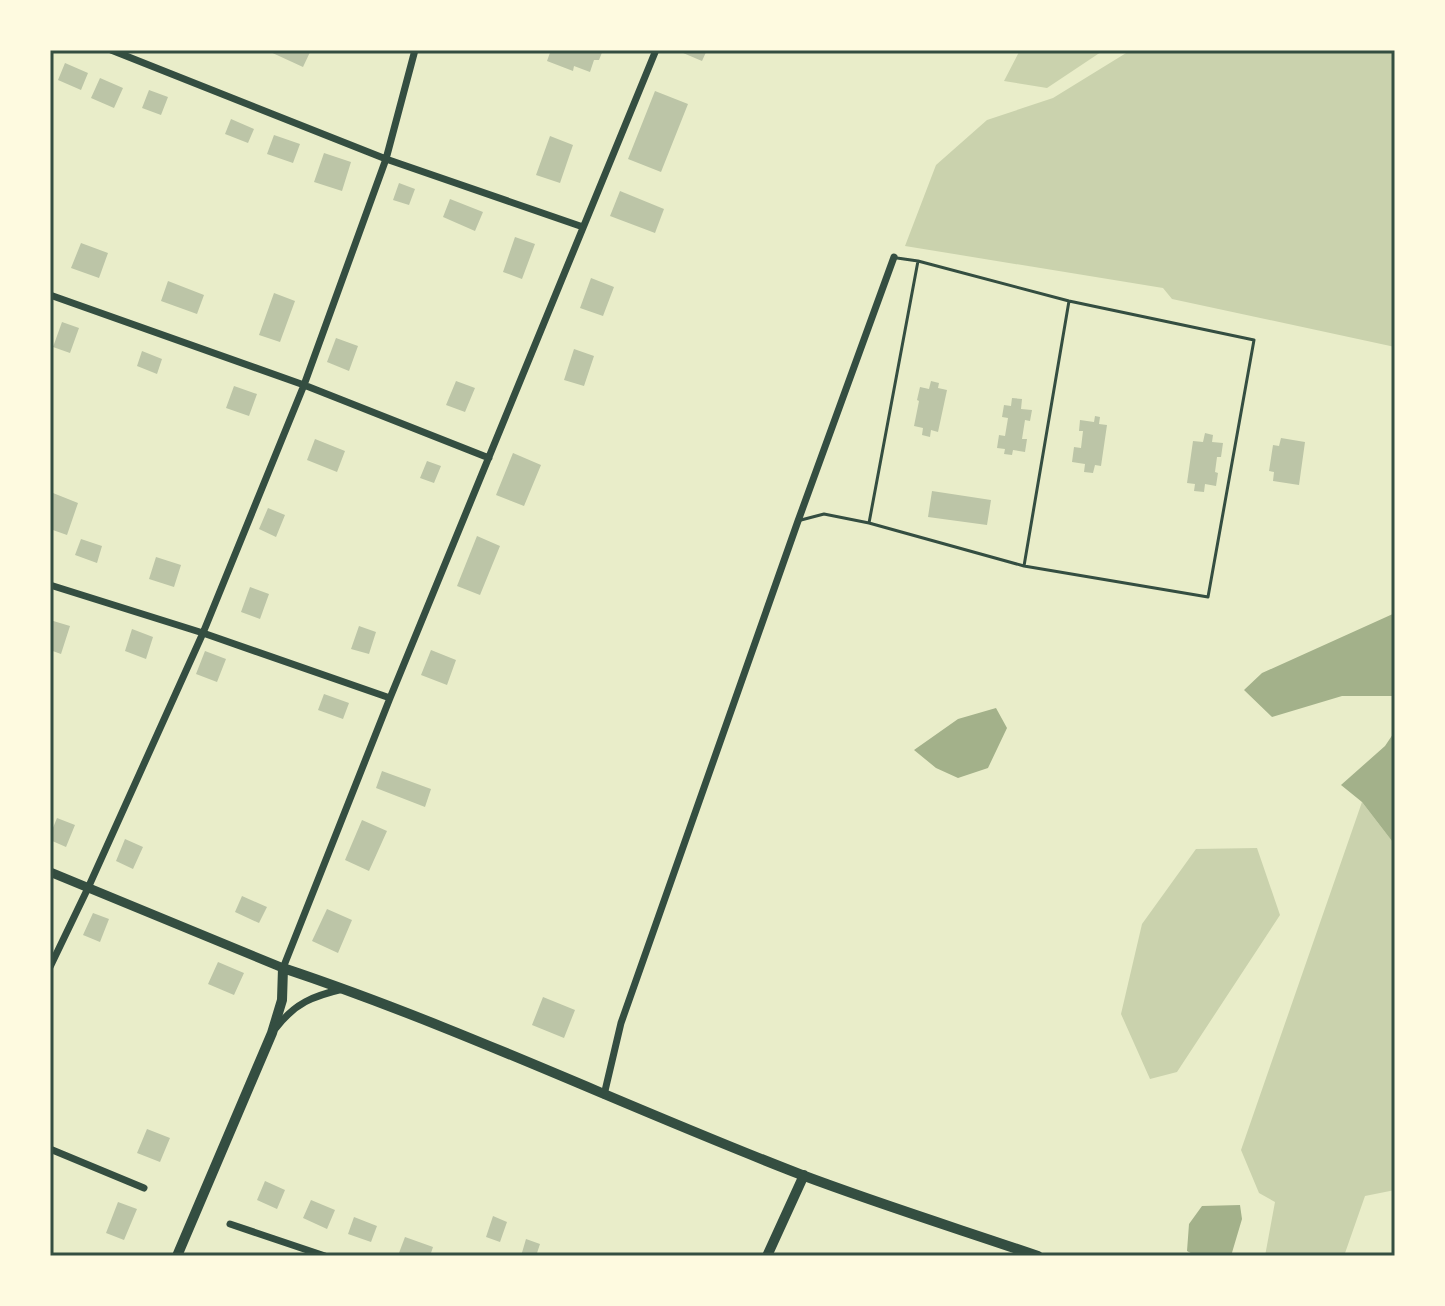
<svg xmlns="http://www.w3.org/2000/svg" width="1445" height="1306" font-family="'Work Sans',sans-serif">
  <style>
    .green { fill: #cad2ad }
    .water { fill: #a3b18a }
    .building { fill: #bcc5a7 }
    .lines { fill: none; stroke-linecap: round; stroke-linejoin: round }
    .service { stroke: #344e41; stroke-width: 3 }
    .minor { stroke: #344e41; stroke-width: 7 }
    .tertiary { stroke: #344e41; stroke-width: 9 }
    .secondary { stroke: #344e41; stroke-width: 10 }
    .neatline { fill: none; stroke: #344e41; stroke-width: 3 }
  </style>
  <rect width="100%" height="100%" fill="#e9edc9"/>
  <path class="green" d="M1020,50H1104L1047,88L1004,81Z
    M1131,50H1395V347L1172,299L1163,288L905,246L936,165L987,120L1053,98Z
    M1362,802L1395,845V1190L1365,1196L1344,1256H1265L1275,1202L1259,1193L1241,1150Z
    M1257,848L1280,915L1177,1072L1150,1079L1121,1014L1142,924L1196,849Z"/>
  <path class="water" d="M1395,613V696H1342L1272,717L1244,690L1262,673Z
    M996,708L1007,728L988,768L958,778L936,768L914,750L958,719Z
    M1395,731V845L1362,802L1341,785L1385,746Z
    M1240,1205L1242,1219L1231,1256H1196L1187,1251L1189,1224L1202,1206Z"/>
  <path class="building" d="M266,50H311L303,67Z
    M551,50H603L599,60H594L590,72L574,66L573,71L547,61Z
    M676,50H707L702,61Z
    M65,63L88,73L81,90L58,80Z
    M100,78L123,88L114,108L91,98Z
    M149,90L168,97L161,115L142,108Z
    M655,91L688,104L661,172L628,159Z
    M231,119L254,129L248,143L225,134Z
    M274,135L300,144L293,163L267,154Z
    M550,136L573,145L560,183L536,175Z
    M324,153L351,162L342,191L314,182Z
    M399,183L415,189L409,205L393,200Z
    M620,191L664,209L655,233L610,216Z
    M450,199L483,212L475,231L443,217Z
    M515,237L535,244L522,279L503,272Z
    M81,243L108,253L99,278L71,268Z
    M591,278L614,287L603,316L580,308Z
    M168,281L204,295L197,314L161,301Z
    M274,293L295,301L280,342L259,335Z
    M62,322L79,328L70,353L53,347Z
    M336,338L358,346L349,371L327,362Z
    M574,349L594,356L584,386L564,380Z
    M142,351L162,359L157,374L137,366Z
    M456,381L475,388L465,412L446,405Z
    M931,381L939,383L938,388L947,390L938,432L931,430L930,437L922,435L923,428L914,426L919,401L917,400L920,387L929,389Z
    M234,386L257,394L249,416L226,408Z
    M1012,398L1022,399L1021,409L1032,410L1030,421L1025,420L1022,439H1027L1025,452L1013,450L1012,455L1004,454L1005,449L997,448L999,435L1005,436L1008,418L1002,417L1004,405L1011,406Z
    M1095,416L1100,417L1099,424L1107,425L1101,466L1095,465L1093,473L1084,472L1085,464L1072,462L1074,447L1081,448L1083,431H1079L1080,420L1094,422Z
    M1205,433L1213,435L1212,442L1223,443L1221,457H1217L1215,472L1218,473L1216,486L1205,484L1204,492L1194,491L1195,484L1187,483L1193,441L1203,442Z
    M1281,438L1305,442L1299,485L1273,481L1274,472L1269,471L1273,445L1279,446Z
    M315,439L345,451L337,472L307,460Z
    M513,453L541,465L524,506L496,495Z
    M427,461L441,466L434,483L420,478Z
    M932,491L991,500L987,525L928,517Z
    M53,493L78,503L67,535L50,529V501Z
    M268,508L285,515L276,537L259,529Z
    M477,536L500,546L480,595L457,586Z
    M81,539L102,546L97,563L75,555Z
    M156,557L181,565L174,587L149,579Z
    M250,587L269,594L260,619L241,612Z
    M50,620L70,626L61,654L50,650Z
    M359,626L376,632L369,654L351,649Z
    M132,629L153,637L146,659L125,651Z
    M431,650L456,660L447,685L421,675Z
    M205,651L226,659L217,682L196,674Z
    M324,694L349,703L343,719L318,710Z
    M382,771L431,789L425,807L376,788Z
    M57,818L75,825L66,847L50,840V835Z
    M362,820L387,831L369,871L345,860Z
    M125,839L143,847L133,869L116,861Z
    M242,896L267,907L259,923L235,912Z
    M327,909L352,920L338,953L312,941Z
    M93,913L109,919L100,942L83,935Z
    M218,962L244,973L234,995L208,984Z
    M543,997L575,1010L564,1038L532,1025Z
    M147,1129L170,1138L160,1162L137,1153Z
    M265,1181L285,1190L277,1209L257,1200Z
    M311,1200L335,1210L327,1229L303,1218Z
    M118,1202L137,1209L124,1240L106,1233Z
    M493,1216L507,1222L500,1242L486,1237Z
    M354,1217L377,1226L371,1242L348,1234Z
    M405,1237L433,1247L430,1256H407L399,1253Z
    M526,1239L540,1244L536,1256H521Z"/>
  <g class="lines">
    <path class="service" d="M801,520L824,514L869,523L1024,566L1208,597L1254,340L1069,301L918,261L897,258
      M869,523L918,261
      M1024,566L1069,301"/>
    <path class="minor" d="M111,50L386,159L583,227
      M50,295L304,385L489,458
      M50,585L203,633L390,698
      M50,967L88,888L203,633L304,385L386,159L415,50
      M283,968L390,698L656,50
      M276,1028C295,1003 313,996 343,989
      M604,1095L621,1023L798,521L894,257
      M50,1149L144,1188
      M230,1224L325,1256"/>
    <path class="tertiary" d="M50,872L283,968"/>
    <path class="secondary" d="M177,1256L272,1033L282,1000L283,968C460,1027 628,1108 802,1175C879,1204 959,1229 1038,1256
      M767,1256L804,1175"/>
  </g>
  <rect width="1445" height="1306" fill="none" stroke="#fefae0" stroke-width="104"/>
  <rect x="52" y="52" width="1341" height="1202" class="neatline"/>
</svg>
